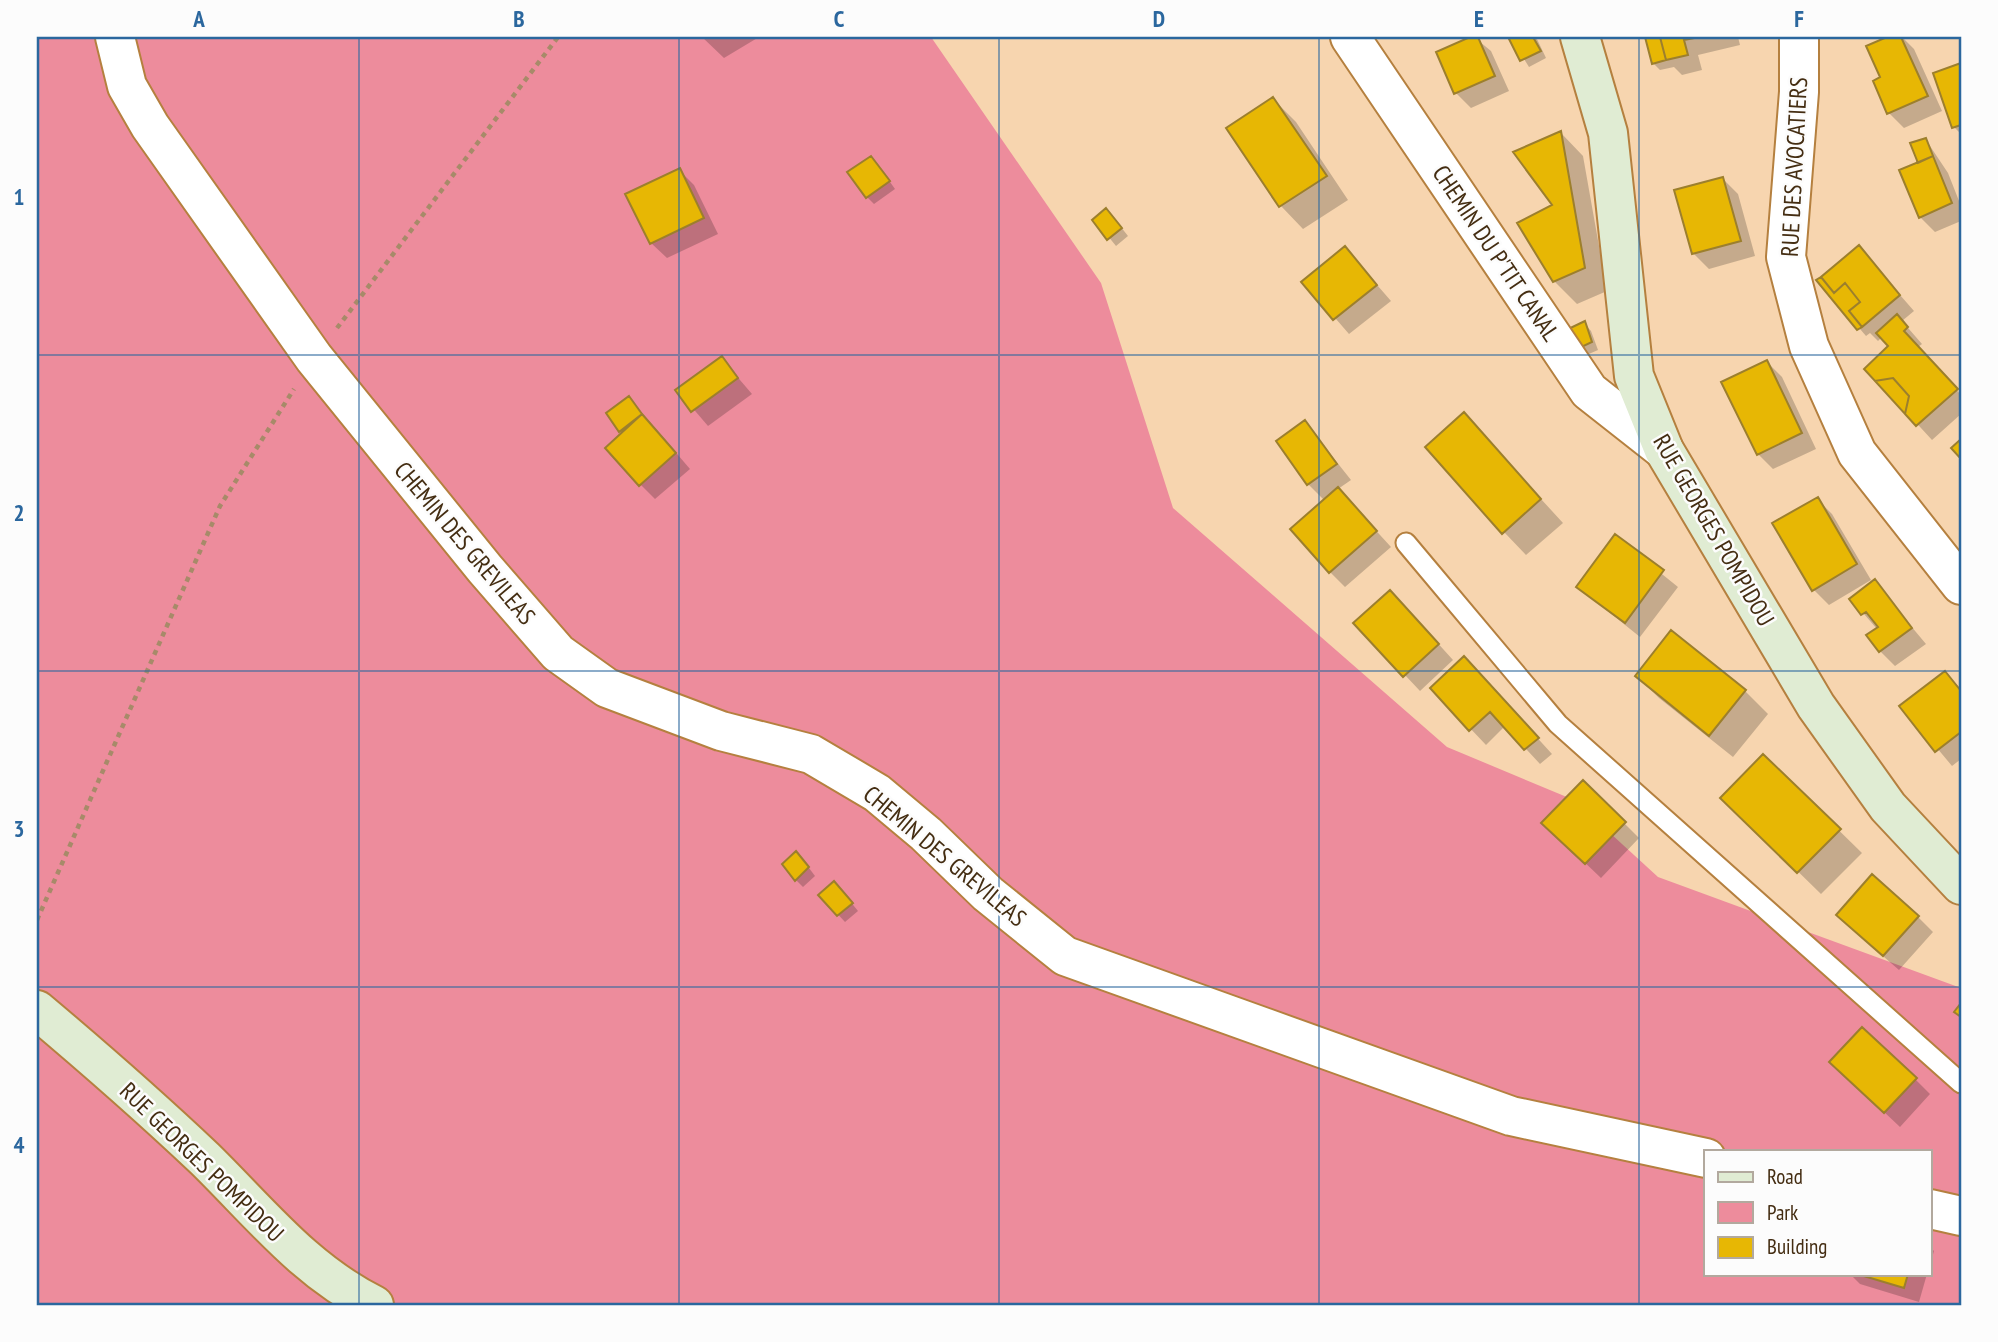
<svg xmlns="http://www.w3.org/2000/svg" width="1998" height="1342" font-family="'PT Sans Narrow',sans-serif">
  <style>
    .green { fill: #ed8c9c; fill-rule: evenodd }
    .shadow { fill: #0003 }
    .building { fill: #e7b704; stroke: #9c7f2d; stroke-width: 2 }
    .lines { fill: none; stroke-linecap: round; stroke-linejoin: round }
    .service-casing { stroke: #b5803f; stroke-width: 23 }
    .minor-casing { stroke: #b5803f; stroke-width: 42 }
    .secondary-casing { stroke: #b5803f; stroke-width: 42 }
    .path { stroke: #a78a69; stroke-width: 4.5; stroke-dasharray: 5 5; stroke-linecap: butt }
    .service { stroke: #fff; stroke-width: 19 }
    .minor { stroke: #fff; stroke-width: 38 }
    .secondary { stroke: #e0ecd3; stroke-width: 38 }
    .grid { fill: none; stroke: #2b679e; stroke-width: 2; stroke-opacity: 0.55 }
    .labels { text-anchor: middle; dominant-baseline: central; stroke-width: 5; stroke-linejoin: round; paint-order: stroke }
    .street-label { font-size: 24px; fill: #442d12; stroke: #fcfcfc }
    .neatline { fill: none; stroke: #2b679e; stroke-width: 2.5 }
    .grid-label { font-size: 23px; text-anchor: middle; font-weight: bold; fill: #2b679e }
  </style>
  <rect width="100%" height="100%" fill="#f7d5af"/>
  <path class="green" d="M37,37H931L1101,283L1173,508L1447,747L1574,800L1658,877L1961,988V1305H37ZM1706,1151H1930V1274H1706Z"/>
  <path class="shadow" d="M702,37H759L724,58Z
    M1474,37L1491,51L1509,91L1471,108L1456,93L1438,53Z
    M1510,37H1536L1546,58L1529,67Z
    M1647,37H1738L1740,45L1698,55L1702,70L1682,75L1674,67L1660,70L1653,63Z
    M1892,37H1902L1914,49L1942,111L1904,128L1889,113L1883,78L1869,47Z
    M1961,65V134L1954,127L1935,74Z
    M1273,99L1296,122L1348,200L1303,229L1281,206L1229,129Z
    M1561,133L1583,156L1607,291L1577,304L1554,281Z
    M1926,140L1948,173L1961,206V221L1935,232L1920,217V163Z
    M878,165L895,189L874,204L867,197Z
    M679,170L694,185L718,234L667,258L651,243Z
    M1723,179L1738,194L1755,256L1709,269L1694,254L1676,191Z
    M1113,217L1128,236L1116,246L1095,220Z
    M1345,248L1391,301L1349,334L1304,282Z
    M1859,248L1914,311L1902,321L1922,344L1918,347L1961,395V414L1932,440L1877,380L1891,347L1882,337L1878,341L1870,333L1866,336L1819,281Z
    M1584,323L1591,331L1598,350L1582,357L1575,350Z
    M722,359L752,394L708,426L678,391Z
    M1767,362L1782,377L1816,449L1773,469L1758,454Z
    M636,406L690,469L655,499L640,484L620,430Z
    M1464,415L1563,523L1526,555L1504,532Z
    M1305,422L1351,480L1338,489L1391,547L1345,587L1330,572L1325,501L1308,484Z
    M1817,499L1832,514L1871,580L1829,605L1814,590Z
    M1616,537L1678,587L1640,637L1578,587Z
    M1874,582L1926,644L1895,666L1880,651L1877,629L1851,599Z
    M1405,607L1453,660L1420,691L1356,623Z
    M1672,632L1745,691L1768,714L1733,757L1659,698L1637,676Z
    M1945,673L1961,689V759L1952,766L1902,706Z
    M1479,674L1552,754L1540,764L1505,726L1486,745L1432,688Z
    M1763,756L1862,853L1821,894L1723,798Z
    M1583,782L1639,838L1601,878L1559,838Z
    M803,860L815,876L803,887L796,880Z
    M841,890L858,911L845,922L820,895Z
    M1918,917L1933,932L1899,970L1853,930Z
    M1847,1077L1915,1079L1930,1094L1900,1127Z
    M1930,1247L1934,1251L1930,1265Z
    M1850,1274H1927L1919,1302L1860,1284Z"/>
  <path class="building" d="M1470,37H1478L1495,76L1454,94L1436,52Z
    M1508,37H1533L1541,51L1520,61Z
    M1645,37H1660L1666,60L1652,64Z
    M1660,37H1695V38L1684,40L1688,55L1666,60Z
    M1887,37H1901L1928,96L1887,114L1873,81L1880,77L1866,46Z
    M1961,63V125L1952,128L1933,73Z
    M1273,97L1327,176L1279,207L1226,128Z
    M1561,131L1585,268L1553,282L1517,223L1552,205L1513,152Z
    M1926,138L1933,156L1918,163L1910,143Z
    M871,156L890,181L866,198L847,172Z
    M1933,156L1952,203L1919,218L1899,170Z
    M680,168L704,218L650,244L625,194Z
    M1723,177L1741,241L1692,254L1674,190Z
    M1106,208L1122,228L1107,240L1092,220Z
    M1859,245L1900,295L1862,327L1849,311L1860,302L1845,283L1834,293L1821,277Z
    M1345,246L1377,285L1333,320L1301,282Z
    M1821,277L1834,293L1845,283L1860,302L1849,311L1862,327L1857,330L1816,280Z
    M1897,314L1908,327L1904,331L1958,389L1916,426L1905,414L1909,396L1893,378L1875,381L1864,369L1888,346L1876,333Z
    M1585,321L1592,342L1573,351L1564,331Z
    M722,356L738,378L691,412L675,390Z
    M1767,360L1802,433L1757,455L1721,382Z
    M1893,378L1909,396L1905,414L1875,381Z
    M629,396L642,414L619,432L606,413Z
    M1464,412L1541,499L1502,534L1425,447Z
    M642,414L676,453L639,486L605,448Z
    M1305,420L1337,464L1307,485L1276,441Z
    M1961,439V459L1951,448Z
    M1338,487L1377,531L1329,573L1290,529Z
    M1818,497L1857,564L1812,591L1772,523Z
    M1615,534L1664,570L1625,623L1576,587Z
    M1875,579L1912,628L1879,652L1866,635L1878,627L1866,612L1861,615L1849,599Z
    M1390,590L1439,644L1403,677L1353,623Z
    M1671,630L1746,690L1709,736L1635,676Z
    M1464,656L1539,738L1524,750L1490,712L1469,731L1430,688Z
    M1945,671L1961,691V732L1935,752L1899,706Z
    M1763,754L1841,829L1797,873L1720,798Z
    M1583,780L1626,822L1585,864L1541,823Z
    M796,851L809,867L795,881L782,864Z
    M1872,874L1919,916L1883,956L1836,915Z
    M834,881L853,903L837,916L818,895Z
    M1961,1003V1017L1954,1012Z
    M1862,1027L1917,1078L1884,1113L1829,1062Z
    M1857,1274H1908L1904,1288Z"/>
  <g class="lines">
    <defs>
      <path id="service" d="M1406,543L1558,724L1961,1083"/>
      <path id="minor" d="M115,37L127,86L150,126L314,358L485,569L558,653L607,688L721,731L811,754L877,793L926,834L988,894L1065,956L1511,1116L1706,1158
        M1350,37L1589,391L1664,450
        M1799,37V92L1786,257L1809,346L1857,453L1961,585
        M1930,1209L1961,1216"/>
      <path id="secondary" d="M1580,37L1608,133L1634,376L1664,450L1816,706L1888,807L1961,885
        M37,1010C94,1058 151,1108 205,1159C259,1212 305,1271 374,1305"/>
    </defs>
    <use href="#service" class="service-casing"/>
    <use href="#minor" class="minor-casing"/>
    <use href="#secondary" class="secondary-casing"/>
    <path class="path" d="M337,328L558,37
      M37,920L220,506L294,389"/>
    <use href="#service" class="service"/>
    <use href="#minor" class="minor"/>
    <use href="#secondary" class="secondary"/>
  </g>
  <path class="grid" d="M359,37V1305M679,37V1305M999,37V1305M1319,37V1305M1639,37V1305M37,355H1961M37,671H1961M37,987H1961"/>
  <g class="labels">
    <g class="street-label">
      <text transform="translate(1794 167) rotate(-87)">RUE DES AVOCATIERS</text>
      <text transform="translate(1496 253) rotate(56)">CHEMIN DU P'TIT CANAL</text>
      <text transform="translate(1714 530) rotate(60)">RUE GEORGES POMPIDOU</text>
      <text transform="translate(465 543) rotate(50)">CHEMIN DES GREVILEAS</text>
      <text transform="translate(945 856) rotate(40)">CHEMIN DES GREVILEAS</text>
      <text transform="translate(202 1162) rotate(44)">RUE GEORGES POMPIDOU</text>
    </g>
  </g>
  <rect width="1998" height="1342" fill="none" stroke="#fcfcfc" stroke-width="77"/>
  <rect x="1704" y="1150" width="228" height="126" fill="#fcfcfc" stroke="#b2a99e" stroke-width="2"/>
  <rect x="1718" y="1172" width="35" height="10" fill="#e0ecd3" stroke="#b2a99e" stroke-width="2"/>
  <text x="1767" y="1184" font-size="21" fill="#442d12">Road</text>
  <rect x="1718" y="1202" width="35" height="21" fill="#ed8c9c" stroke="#b2a99e" stroke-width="2"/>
  <text x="1767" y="1220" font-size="21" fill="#442d12">Park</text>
  <rect x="1718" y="1237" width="35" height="21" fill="#e7b704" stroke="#b2a99e" stroke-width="2"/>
  <text x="1767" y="1254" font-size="21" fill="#442d12">Building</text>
  <rect x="38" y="38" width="1922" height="1266" class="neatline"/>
  <g class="grid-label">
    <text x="199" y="27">A</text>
    <text x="519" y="27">B</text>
    <text x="839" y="27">C</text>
    <text x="1159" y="27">D</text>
    <text x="1479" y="27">E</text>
    <text x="1799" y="27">F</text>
    <text x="19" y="205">1</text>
    <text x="19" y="521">2</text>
    <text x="19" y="837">3</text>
    <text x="19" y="1153">4</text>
  </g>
</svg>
